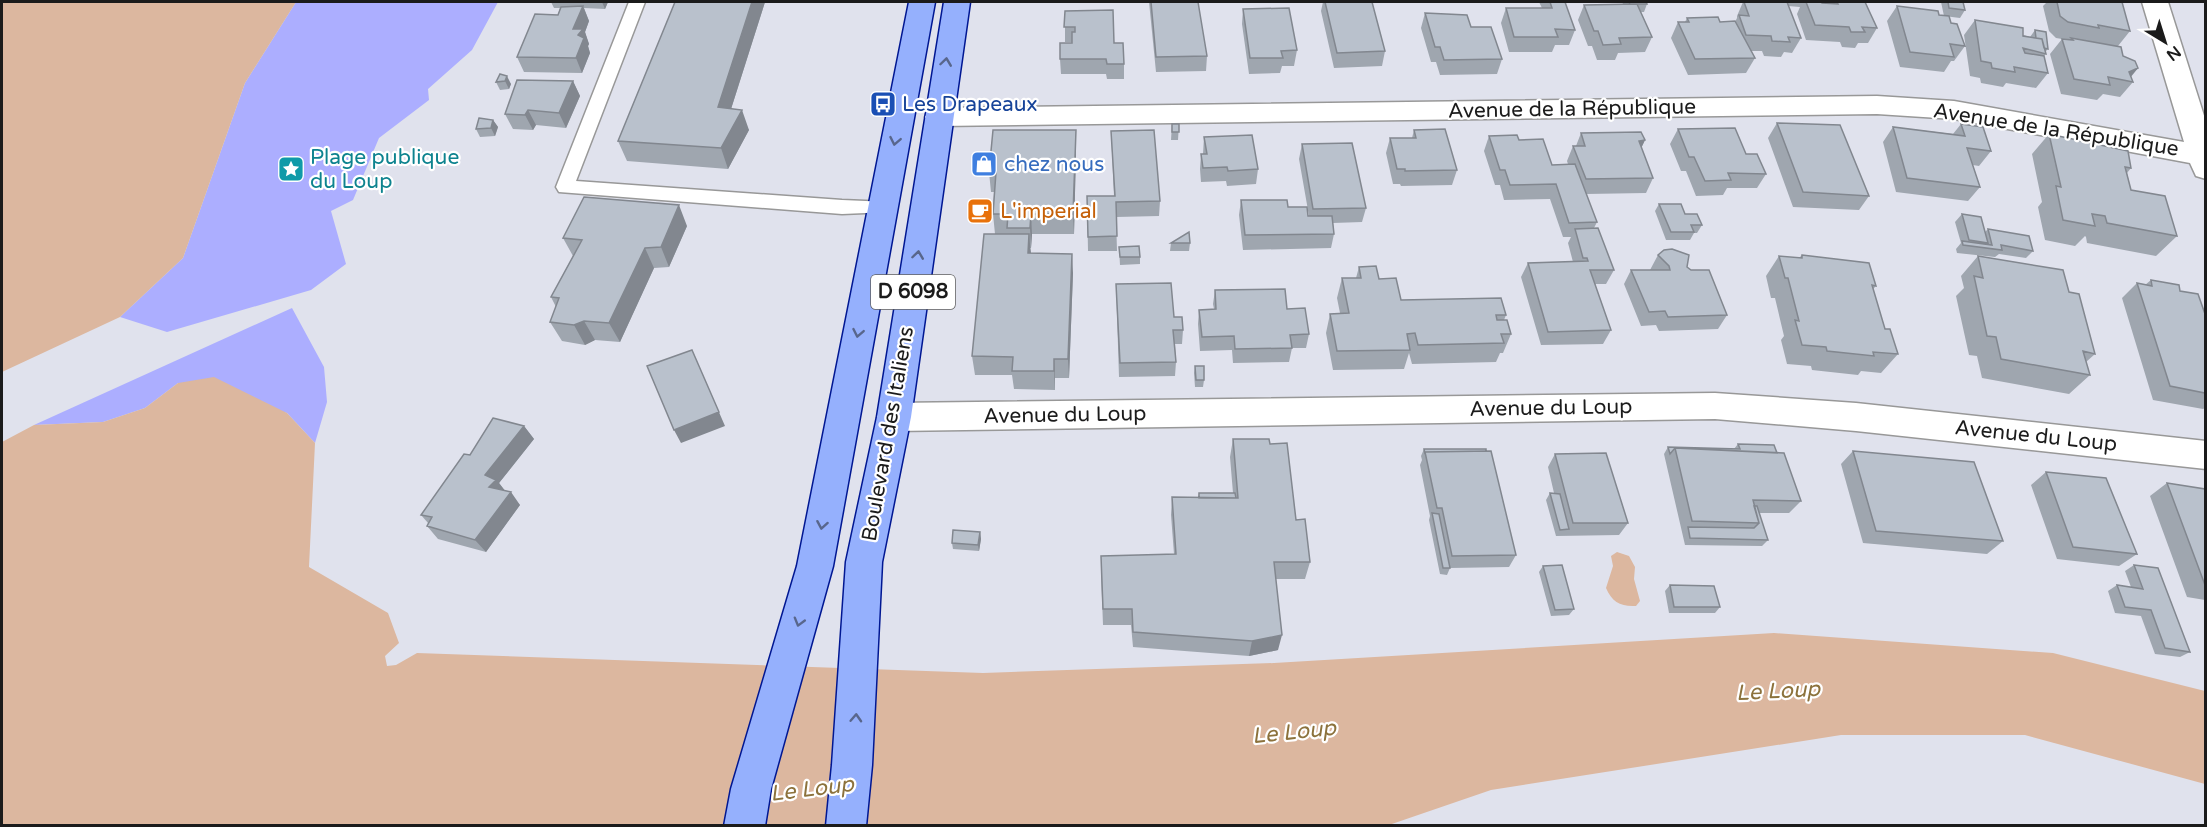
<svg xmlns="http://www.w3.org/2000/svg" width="2207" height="827" font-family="'Varela Round',sans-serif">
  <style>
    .sand { fill: #acaeff }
    .water { fill: #dcb79f }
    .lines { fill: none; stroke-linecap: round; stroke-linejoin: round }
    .lane-casing { stroke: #989898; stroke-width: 3 }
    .street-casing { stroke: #989898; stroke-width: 3 }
    .primary-casing { stroke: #001792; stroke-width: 3 }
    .lane { fill: #fff; fill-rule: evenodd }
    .street { fill: #fff; fill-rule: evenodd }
    .primary { fill: #95b0fd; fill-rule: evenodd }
    .wall { fill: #9fa6af }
    .shaded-wall { fill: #82878f }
    .building { fill: #b9c1cc; stroke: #82878f; stroke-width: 1.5 }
    .oneway { stroke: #58668c }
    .labels { text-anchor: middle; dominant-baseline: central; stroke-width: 4.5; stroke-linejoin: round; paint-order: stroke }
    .shield { fill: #fff; stroke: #5f5f5f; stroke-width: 1.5 }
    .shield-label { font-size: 20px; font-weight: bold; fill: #1b1b1b }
    .transit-label { font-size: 21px; fill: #164399; stroke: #fff; text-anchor: start }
    .street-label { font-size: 21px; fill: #1b1b1b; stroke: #fff }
    .culture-label { font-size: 21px; fill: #0d838f; stroke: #fff; text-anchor: start }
    .shop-label { font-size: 21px; fill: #366cbe; stroke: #fff; text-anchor: start }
    .food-label { font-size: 21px; fill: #c56008; stroke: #fff; text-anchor: start }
    .water-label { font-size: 22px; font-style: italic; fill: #8c723c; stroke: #fff }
  </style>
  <rect width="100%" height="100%" fill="#e0e2ed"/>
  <path class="sand" d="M296,2H498L472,50L428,89L429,100L379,138L353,200L331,211L346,264L311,290L167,332L120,317L183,258L245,83Z
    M292,308L324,367L327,402L315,443L287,413L178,383L145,408L103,422L34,425Z"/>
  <path class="water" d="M2,2H296L245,83L183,258L120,317L2,372Z
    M214,377L287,413L315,443L309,567L388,613L399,643L385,656L387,666L396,665L417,653L983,673L1274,663L1774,633L2053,653L2205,691V784L2025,735H1841L1491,790L1386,826H2V442L34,425L103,422L145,408L178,383Z
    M1617,552L1629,556L1635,567L1634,579L1640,601L1636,606C1621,607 1612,602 1606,588L1613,566L1611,556Z"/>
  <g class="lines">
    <defs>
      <path id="lane" d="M629,2H645L576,181L842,200L889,202L891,207L889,212L842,214L559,192L556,187Z"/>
      <path id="street" d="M2142,2H2168L2206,122V179L2196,176L2190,163L1954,119L1877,114L939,126L929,124L925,117L929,110L939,108L1877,96L1954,101L2184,142Z
        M1715,393L1856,403L2206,441V469L1856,431L1715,419L894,431L882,427L877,417L882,407L894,403Z"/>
      <path id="primary" d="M909,2H935L833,566L771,789L765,826H724L731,789L797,566Z
        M944,2H970L911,417L882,562L872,765L866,826H826L832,765L846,562L877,417Z"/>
    </defs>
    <use href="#lane" class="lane-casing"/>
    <use href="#street" class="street-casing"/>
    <use href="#primary" class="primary-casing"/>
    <use href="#lane" class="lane"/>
    <use href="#street" class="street"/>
    <use href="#primary" class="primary"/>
  </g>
  <path class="wall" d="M551,2H608L605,9L584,8L589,21L585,32L589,44L588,46L590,53L582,73L524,72L517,57L558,15L560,8H554Z
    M675,2H765L731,109L749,130L728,169L627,161L618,141Z
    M1149,2H1187L1207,56L1206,71L1156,72Z
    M1323,2H1372L1385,51L1382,66L1334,68L1321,11Z
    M1539,2H1565L1575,30L1569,45H1555L1552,52H1509L1501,23L1506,8H1542Z
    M1622,2H1646L1647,4L1644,12H1641L1652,37L1645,52L1618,53L1615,60H1597L1592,46H1588L1578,20L1584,5L1623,4Z
    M1743,2H1821L1822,3L1829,4L1830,2H1865L1877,28L1868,43H1858L1855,48L1842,47L1840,42L1806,40L1797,14L1800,7L1788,6L1801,38L1792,53L1784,52L1781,57L1764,56L1762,51H1751L1755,58L1746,73L1688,75L1671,38L1678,22H1685L1687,18L1720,22H1735L1737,18V16Z
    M1941,2H1963L1965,10L1960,18L1944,16Z
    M2047,2H2122L2130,31L2118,46L2123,56L2138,68L2131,77L2133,82L2120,97L2103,94L2097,100L2061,94L2050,54L2062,39L2056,38L2049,31L2043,6Z
    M1897,6L1939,15L1951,23L1965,46L1954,61H1951L1944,72L1900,67L1887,21Z
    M1243,9L1297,50L1294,66H1282L1280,73L1249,74L1242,24Z
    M1065,11L1114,43L1124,64V79H1107L1106,74H1061L1060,59L1072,43V42H1065Z
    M1425,13L1471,27L1502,59L1497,74L1440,75L1436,62H1431L1421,28Z
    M1975,20L2030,37L2035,30L2048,49L2045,52L2046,54L2044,56L2048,73L2036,88L2006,83L2003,87L1981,83L1980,78L1970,76L1964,35Z
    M500,74L511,84L509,89L500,90L496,82Z
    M573,81L580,96L566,128L536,125L533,130L513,129L505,114Z
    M493,120L498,127L495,136L480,137L476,129Z
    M1777,123L1869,196L1859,210L1793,207L1768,138Z
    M1172,124H1179L1178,140H1171Z
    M1961,124L1991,151L1979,166L1973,165L1980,187L1968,201L1896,192L1883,142L1893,127L1953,134Z
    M1678,129L1746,154L1766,174L1757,188H1727L1723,195L1696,196L1686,171H1681L1670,144Z
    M1076,130V151L1074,234H1032L1031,248H1030L1031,253L1073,273L1069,378H1055V390L1014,389L1012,375H975L972,356L995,234L993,214L994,192H991L989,172Z
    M1414,130L1457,170L1452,185L1401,186L1400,184H1393L1386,153L1390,138H1412Z
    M1111,131L1160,201L1159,216L1116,217L1117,251H1088L1087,196H1114Z
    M1581,133L1645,140L1641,148L1653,178L1646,193L1586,194L1597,222L1594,228L1614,270L1606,284H1595L1611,330L1603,344L1541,345L1521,277L1528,263L1573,262L1568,243L1571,237H1563L1550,199L1504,200L1500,185H1495L1484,151L1489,136L1519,140L1552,165L1568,164L1567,161L1573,146H1576Z
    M2049,134L2131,168L2127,173L2131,190L2177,236L2156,256L2087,243L2086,237L2085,236L2075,246L2045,240L2038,207L2042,202L2032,154Z
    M1204,137L1258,169L1256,184L1227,186L1226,181L1201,182L1200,169L1201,154H1203Z
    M1302,144L1366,208L1362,222L1333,223L1334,234L1331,248L1243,250L1239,215L1241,200L1309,216L1299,159Z
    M1659,204L1685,214L1702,225L1697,233H1694L1690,240H1666L1655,211Z
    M1962,214L1985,232L1988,229L2033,251L2026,258L1999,254L1995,257L1957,253L1956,249L1961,243L1955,222Z
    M687,226L669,267L654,268L620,342L595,340L585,345L562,341L550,322L556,307L551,297L573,256L563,238Z
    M1171,243H1190L1189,251H1170Z
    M1119,247L1140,257V264L1120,265Z
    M1658,255L1687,267L1727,315L1718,329L1659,331L1656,325L1641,326L1624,284L1631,270H1650Z
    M1802,255L1876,286L1873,289L1885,329L1898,354L1881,373L1861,371L1858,375L1812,370L1811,366L1787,364L1781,340L1784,336L1775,298H1771L1766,276L1779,256L1799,258Z
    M1978,256L2069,292L2095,354L2086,362L2090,375L2069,394L1982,378L1977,356L1969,355L1956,296L1964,288L1961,276Z
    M1359,267L1379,279L1401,300L1506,315L1504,320L1511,334L1503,353H1500L1496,362L1412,364L1409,353L1404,369L1333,370L1326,333L1330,314L1340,313L1337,298L1342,278H1356Z
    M2151,280L2180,291L2205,314V408L2203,409L2153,400L2122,298L2137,283L2145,285Z
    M1116,284L1174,317L1183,330L1182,344H1175L1176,362L1175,376L1119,377Z
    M1215,290L1287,309L1309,334L1306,348H1292L1289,362L1233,363L1232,350L1200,351L1198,324L1199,310L1214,309L1213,304Z
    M1195,366L1204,380L1203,387H1195L1194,373Z
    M524,426L534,439L499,483L505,491L520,505L486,552L438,539L427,526L428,523L421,515L470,455Z
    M1233,439L1270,444L1310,562L1305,579H1276L1278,650L1249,656L1133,647L1131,625H1103L1101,572L1174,554L1171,515L1172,497L1198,498L1199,493H1233L1230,457Z
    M1738,444L1777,453L1801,501L1789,513H1759L1768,540L1762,546L1685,545L1664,454L1668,447L1734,449Z
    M1424,449L1516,555L1509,567L1450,568L1447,575L1440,574L1429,520L1430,516L1420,465L1422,460L1421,456Z
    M1853,451L2003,541L1987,554L1863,543L1841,464Z
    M1555,454L1628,523L1619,535L1556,536L1546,500L1550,493H1554L1548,467Z
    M2046,472L2137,554L2119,566L2057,559L2031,485Z
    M2167,483L2205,489V600L2187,597L2150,496Z
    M980,532L981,539L979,551L953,549L952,543Z
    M2134,565L2190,652L2180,657L2155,654L2141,616L2115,613L2108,591L2117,585L2131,587L2125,571Z
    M1543,566L1574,609L1569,615L1551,616L1539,572Z
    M1670,585L1720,607L1715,613H1669L1665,591Z"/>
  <path class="shaded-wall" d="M602,2H608L605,9Z
    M752,2H765L725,128L718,107Z
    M583,6L589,21L585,32L589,44L588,46L590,53L582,73L576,58L573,29Z
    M2138,68L2127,81L2129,72Z
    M507,76L511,84L509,89L505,81Z
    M573,81L580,96L566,128L559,113Z
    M528,110L536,125L533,130L525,115Z
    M742,110L749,130L728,169L721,148Z
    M493,120L498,127L495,136L491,128Z
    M1076,130V151L1074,234L1073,214Z
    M1645,140L1638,155L1639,141Z
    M679,205L687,226L669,267L661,247Z
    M1031,214L1032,234L1031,248L1030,228Z
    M1029,234L1031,254L1028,253Z
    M645,248L654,268L620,342L609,323Z
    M1072,254L1073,273L1069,378L1068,359Z
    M584,321L595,340L585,345L574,325Z
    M692,350L725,426L681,443L674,430Z
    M1054,359L1055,378V390L1054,371Z
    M524,426L534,439L499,483L506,492L489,487L485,475Z
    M511,492L520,505L486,552L475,540Z
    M980,532L981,539L979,551L978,545Z
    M1282,635L1278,650L1249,656L1252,641Z"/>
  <path class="building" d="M675,2H752L718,107L742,110L721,148L618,141Z
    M1151,2H1198L1207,56L1156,57Z
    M1325,2H1372L1385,51L1337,53Z
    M1550,2H1565L1575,30L1555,29L1558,37H1514L1506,8H1552Z
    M1629,2H1646L1647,4H1630Z
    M1744,2H1787L1801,38L1788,37L1790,42L1772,41L1771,36L1746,35L1739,15L1749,16Z
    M1806,2H1821L1822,3L1838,4L1837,2H1865L1877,28L1862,27L1865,32H1851L1849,27L1815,25Z
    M1948,2H1963L1965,10L1949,8Z
    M2057,2H2122L2130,31L2098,25L2099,28L2068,22L2060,16Z
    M1637,4L1652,37L1619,38L1621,44L1603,45L1598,31H1594L1584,5Z
    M583,6L573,29H583L578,35L584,38L576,58L517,57L535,14L558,15L561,7Z
    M1897,6L1938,11L1939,15L1949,16L1951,23L1957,24L1965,46L1950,44L1954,57L1910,52Z
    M1289,8L1297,50L1281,51L1283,58H1250L1243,9Z
    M1113,10L1114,43H1123L1124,64H1107L1106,59H1060V43H1072V32H1075V27H1064L1065,11Z
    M1425,13L1467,15L1471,27H1491L1502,59L1444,60L1440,47H1435Z
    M1718,17L1720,22L1735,21L1755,58L1695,59L1678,22H1689L1687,18Z
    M1975,20L2023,28V36L2042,39L2046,54L2023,48L2025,53L2044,56L2048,73L2014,67L2015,72L1992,68L1991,63L1981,61Z
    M2035,30L2046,32L2048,49L2044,48L2042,39L2036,38Z
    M2071,38L2121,47L2123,56L2135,61L2138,68L2129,72L2133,82L2108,77L2110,85L2074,79L2062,39L2073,40Z
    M500,74L507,76L505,81L496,82Z
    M517,80L573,81L559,113L528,110L525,115L505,114Z
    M479,118L493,120L491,128L476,129Z
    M1777,123L1840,125L1869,196L1803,192Z
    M1172,124H1179V132H1172Z
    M1961,124L1983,127L1991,151L1967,148L1980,187L1907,178L1893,127L1965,136Z
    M1735,128L1746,154H1757L1766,174L1728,173L1731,180L1705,181L1694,157H1689L1678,129Z
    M1445,129L1457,170L1405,171V169H1397L1390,138H1416L1414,130Z
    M993,130H1076L1073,214H1031L1030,228H1007L1008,214H993L996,172H989Z
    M1154,130L1160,201L1116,202L1117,236L1088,237L1087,196H1115L1111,131Z
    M1641,132L1645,140L1639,141L1653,178L1586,179L1573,146H1585L1581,133Z
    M2049,134L2128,151L2131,168L2125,167L2131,190L2165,196L2177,236L2107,223L2105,216L2092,214L2095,226L2063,220L2056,186L2061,187Z
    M1252,135L1258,169L1228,171L1227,167L1203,168L1201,154H1207L1204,137Z
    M1517,135L1519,140L1543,139L1552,165L1575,164L1597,222L1569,223L1556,184L1510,185L1505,170H1500L1489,136Z
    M1352,143L1366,208L1313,209L1302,144Z
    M584,197L679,205L661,247L645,248L609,323L584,321L574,325L550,322L559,298L551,297L582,240L563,238Z
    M1241,200H1287L1288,207H1307L1308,216H1332L1334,234L1245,235Z
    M1659,204H1681L1685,214H1697L1702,225H1691L1694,232H1671Z
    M1962,214L1981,217L1988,243L1969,240Z
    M1598,228L1614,270H1590L1611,330L1548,332L1528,263L1588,261L1587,258H1583L1575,229Z
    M1988,229L2029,236L2033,251L2001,245L2002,250L1963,245L1962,241L1992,245Z
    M1189,232L1190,243H1171Z
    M984,234H1029L1028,253L1072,254L1068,359H1054V371H1012L1013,357L972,356Z
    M1139,246L1140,257H1120L1119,247Z
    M1672,249L1689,255L1687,267L1691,270H1709L1727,315L1668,317L1665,311L1649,312L1631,270H1670L1669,266L1658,255L1664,250Z
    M1802,255L1869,263L1876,286L1872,285L1885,329H1890L1898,354L1873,352L1874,356L1827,351L1826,347L1802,345L1795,320L1799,321L1788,278H1785L1779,256L1802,258Z
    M1978,256L2063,270L2069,292L2079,294L2095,354L2083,351L2090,375L2001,359L1996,337L1987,336L1974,276L1983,278Z
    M1376,266L1379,279L1396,278L1401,300L1501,298L1506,315H1496L1497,320H1507L1511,334H1501L1504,343L1418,345L1415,333L1407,334L1410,350L1337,351L1330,314L1349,313L1342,278H1361L1359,267Z
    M2151,280L2179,285L2180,291L2198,294L2205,314V393L2170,386L2137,283L2152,286Z
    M1171,283L1174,317H1182L1183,330H1173L1176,362L1120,363L1116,284Z
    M1285,289L1287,309L1305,308L1309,334L1290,335L1292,348L1235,349L1234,336L1202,337L1199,310L1216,309L1215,290Z
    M692,350L719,412L674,430L647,366Z
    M1195,366H1204V380H1196Z
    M493,418L524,426L485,475L496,480L489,487L511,492L475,540L427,526L432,517L421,515L464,454L470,455Z
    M1233,439H1269L1270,444L1287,443L1296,520L1305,519L1310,562H1274L1282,635L1252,641L1133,632L1132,609H1103L1101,556L1176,554L1172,497L1238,498Z
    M1738,444L1774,445L1777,453L1675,448L1670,454L1668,447L1740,449Z
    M1675,448L1784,453L1801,501L1753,500L1759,523L1692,521Z
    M1424,449H1486V451L1425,452V454Z
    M1491,451L1516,555L1452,556L1442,508H1437L1425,452Z
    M1853,451L1974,462L2003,541L1876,531Z
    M1606,453L1628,523H1573L1555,454Z
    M2046,472L2106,478L2137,554L2073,547Z
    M2167,483L2205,489V585Z
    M1199,493H1235L1236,498H1199Z
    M1550,493L1560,494L1569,529L1560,530Z
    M1754,506H1757L1768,540L1690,538L1688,527L1754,528L1759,523Z
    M1432,513L1439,514L1450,568H1443Z
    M953,530L980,532L978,545L952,543Z
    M1562,565L1574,609L1555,610L1543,566Z
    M2134,565L2158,568L2190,652L2165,648L2151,610L2125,607L2117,585L2143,589Z
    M1670,585L1714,586L1720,607H1674Z"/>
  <defs><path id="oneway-chevron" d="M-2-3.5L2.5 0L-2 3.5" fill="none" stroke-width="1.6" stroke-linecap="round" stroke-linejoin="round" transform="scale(1.5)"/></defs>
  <g class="oneway">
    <use href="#oneway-chevron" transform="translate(946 62) rotate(-82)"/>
    <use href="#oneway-chevron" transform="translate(895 141) rotate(101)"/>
    <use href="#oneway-chevron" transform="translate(918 255) rotate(-82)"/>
    <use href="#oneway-chevron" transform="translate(858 333) rotate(101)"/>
    <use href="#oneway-chevron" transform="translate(822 525) rotate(100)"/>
    <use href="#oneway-chevron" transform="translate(799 622) rotate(106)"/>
    <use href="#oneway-chevron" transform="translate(856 718) rotate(-87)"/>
  </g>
  <defs>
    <symbol id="bus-square" viewBox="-11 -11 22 22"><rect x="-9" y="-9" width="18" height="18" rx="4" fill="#1a4fb4" stroke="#fff"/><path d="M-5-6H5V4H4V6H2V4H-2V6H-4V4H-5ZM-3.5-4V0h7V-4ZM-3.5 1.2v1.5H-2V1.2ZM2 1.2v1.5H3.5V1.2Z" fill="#fff"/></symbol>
    <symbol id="shop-square" viewBox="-11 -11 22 22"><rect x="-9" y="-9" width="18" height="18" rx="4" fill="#3f7fe0" stroke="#fff"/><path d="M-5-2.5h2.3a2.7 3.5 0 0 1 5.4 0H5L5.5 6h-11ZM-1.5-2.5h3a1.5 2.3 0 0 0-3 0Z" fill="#fff"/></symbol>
    <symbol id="sight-square" viewBox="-11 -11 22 22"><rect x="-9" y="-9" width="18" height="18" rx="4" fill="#0f9aa8" stroke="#fff"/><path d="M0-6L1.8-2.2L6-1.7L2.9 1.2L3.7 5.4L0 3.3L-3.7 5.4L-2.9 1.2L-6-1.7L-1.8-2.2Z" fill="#fff"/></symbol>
    <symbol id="cafe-square" viewBox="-11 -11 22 22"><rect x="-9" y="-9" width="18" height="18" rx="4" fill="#e8710a" stroke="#fff"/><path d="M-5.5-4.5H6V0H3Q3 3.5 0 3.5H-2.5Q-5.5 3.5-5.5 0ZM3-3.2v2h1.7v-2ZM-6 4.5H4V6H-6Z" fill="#fff"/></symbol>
  </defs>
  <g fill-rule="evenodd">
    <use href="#bus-square" x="868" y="89" width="30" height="30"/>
    <use href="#shop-square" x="969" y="149" width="30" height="30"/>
    <use href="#sight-square" x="276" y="154" width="30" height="30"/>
    <use href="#cafe-square" x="965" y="196" width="30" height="30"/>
  </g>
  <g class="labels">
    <rect class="shield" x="871" y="275" width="84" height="34" rx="4.5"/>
    <g class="shield-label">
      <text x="913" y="292">D 6098</text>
    </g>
    <g class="transit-label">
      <text x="902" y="104">Les Drapeaux</text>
    </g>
    <g class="street-label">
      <text transform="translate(1572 109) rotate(-1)">Avenue de la République</text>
      <text transform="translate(2056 130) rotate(9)">Avenue de la République</text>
      <text transform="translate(1551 408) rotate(-1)">Avenue du Loup</text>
      <text transform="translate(1065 415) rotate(-1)">Avenue du Loup</text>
      <text transform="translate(888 434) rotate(-80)">Boulevard des Italiens</text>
      <text transform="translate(2036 436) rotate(6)">Avenue du Loup</text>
    </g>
    <g class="culture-label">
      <text x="310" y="157">Plage publique<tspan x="310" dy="24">du Loup</tspan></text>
    </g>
    <g class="shop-label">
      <text x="1004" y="164">chez nous</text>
    </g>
    <g class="food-label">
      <text x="1000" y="211">L'imperial</text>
    </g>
    <g class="water-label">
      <text transform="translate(1778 691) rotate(-3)">Le Loup</text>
      <text transform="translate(1294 732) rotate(-6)">Le Loup</text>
      <text transform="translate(812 789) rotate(-7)">Le Loup</text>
    </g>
  </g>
  <rect width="2207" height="827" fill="none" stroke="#1b1b1b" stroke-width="6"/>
  <g transform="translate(2165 42) rotate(142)" stroke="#ffffff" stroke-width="4.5" paint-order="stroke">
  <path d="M0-4.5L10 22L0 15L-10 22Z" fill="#1b1b1b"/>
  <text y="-9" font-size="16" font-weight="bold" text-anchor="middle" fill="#1b1b1b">N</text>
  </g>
</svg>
